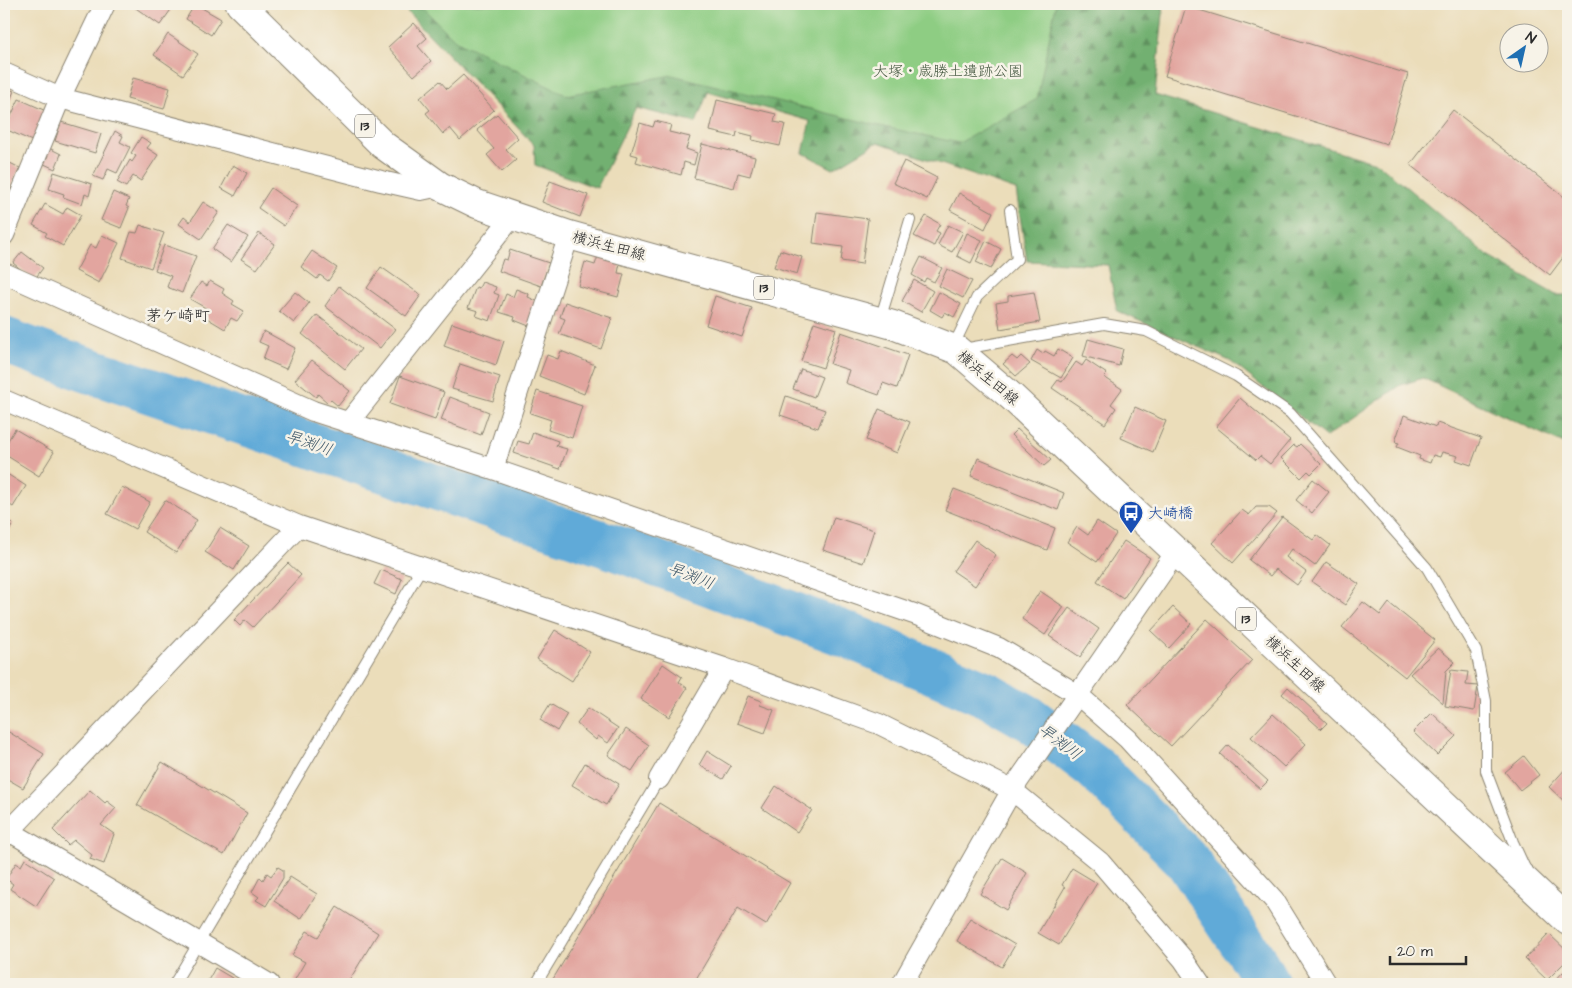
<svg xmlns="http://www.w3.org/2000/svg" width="1572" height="988" font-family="'Architects Daughter','Klee One',sans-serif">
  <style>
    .forest { fill: url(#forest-firs); stroke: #4e6e4e }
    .green { fill: #8ecd83; stroke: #5c7c57 }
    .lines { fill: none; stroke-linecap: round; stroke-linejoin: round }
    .river { stroke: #60aad8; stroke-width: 46 }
    .building { fill: #e2a59f }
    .lane-casing { stroke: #8b8472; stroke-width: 12 }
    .street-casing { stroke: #8b8472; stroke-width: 22 }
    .primary-casing { stroke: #8b8472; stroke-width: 30 }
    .lane { stroke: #fff; stroke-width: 10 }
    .street { stroke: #fff; stroke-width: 20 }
    .primary { stroke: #fff; stroke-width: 28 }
    .labels { text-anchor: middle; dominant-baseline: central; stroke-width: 5; stroke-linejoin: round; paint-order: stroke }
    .shield { fill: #f7f3e8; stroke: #686764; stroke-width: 1 }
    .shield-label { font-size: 14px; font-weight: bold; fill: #2b2b2b }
    .park-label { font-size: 15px; fill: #495c45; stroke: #f7f3e8 }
    .street-label { font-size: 15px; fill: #2b2b2b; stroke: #f7f3e8 }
    .transit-label { font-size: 15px; fill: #164399; stroke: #f7f3e8; text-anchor: start }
    .neighbourhood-label { font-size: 16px; fill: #2b2b2b; stroke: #f7f3e8 }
    .water-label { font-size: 16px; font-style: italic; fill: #3e5768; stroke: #f7f3e8 }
  </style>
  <defs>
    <pattern id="forest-firs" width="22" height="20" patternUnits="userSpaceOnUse" patternTransform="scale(1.25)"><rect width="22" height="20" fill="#72b071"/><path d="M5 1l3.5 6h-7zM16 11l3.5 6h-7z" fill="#5e8f5d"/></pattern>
  </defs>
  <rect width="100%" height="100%" fill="#f7f3e8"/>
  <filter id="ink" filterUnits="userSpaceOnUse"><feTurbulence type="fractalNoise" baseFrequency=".02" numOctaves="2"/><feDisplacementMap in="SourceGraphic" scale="10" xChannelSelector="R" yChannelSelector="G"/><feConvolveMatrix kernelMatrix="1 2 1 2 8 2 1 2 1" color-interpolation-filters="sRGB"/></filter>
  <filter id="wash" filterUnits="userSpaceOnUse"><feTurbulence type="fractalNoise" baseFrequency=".0096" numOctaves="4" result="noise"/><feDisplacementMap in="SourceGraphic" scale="20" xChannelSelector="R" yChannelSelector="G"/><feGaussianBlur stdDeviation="1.12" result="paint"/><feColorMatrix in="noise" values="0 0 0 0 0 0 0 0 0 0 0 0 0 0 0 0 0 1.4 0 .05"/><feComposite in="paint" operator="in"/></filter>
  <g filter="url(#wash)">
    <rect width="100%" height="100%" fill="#ebddba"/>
    <path class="forest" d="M400,4H1164L1155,95L1379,164L1488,256L1556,295H1568V446L1423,378L1401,385L1326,437L1230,361L1117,311L1108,265L1027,261L1016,190L878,142L833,169L803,153L810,121L708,92L696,123L636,108L597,188L535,165L534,145Z"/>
    <path class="green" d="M419,4H1056L1037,99L959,143L880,126L672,75L566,95L455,40Z"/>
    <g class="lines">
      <path class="river" d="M4,340L44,355L619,549L855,638L988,695L1030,719L1095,768L1186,859L1253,959L1267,984"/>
    </g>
    <g id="blocks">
      <path class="building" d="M130,4H175L160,25Z
        M195,4L221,19L211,35L186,19Z
        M1186,6L1408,74L1387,144L1165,76Z
        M414,23L427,38L418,46L431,61L414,76L388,47Z
        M168,34L198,54L183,75L154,55Z
        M463,75L494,110L460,140L450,128L443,134L426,113L430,110L420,98L440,81L447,89Z
        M133,78L170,88L164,109L127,99Z
        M4,87L14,91L4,115Z
        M19,99L46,111L32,141L5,129Z
        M717,100L776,114L774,122L785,124L780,146L752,140L753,136L737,132L736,137L710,131Z
        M1453,110L1568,200V251L1550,275L1410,165Z
        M497,114L518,138L506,149L516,160L502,172L487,155L494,149L477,130Z
        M655,121L671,125L669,132L690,137L686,149L697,153L694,165L684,162L681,175L636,162L638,156L631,154L640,123L653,127Z
        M61,122L101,134L95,153L55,141Z
        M115,131L123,136L120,142L130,147L117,173L108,169L103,180L93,176Z
        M141,137L151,143L147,148L158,155L141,181L133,176L126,187L117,182L130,160L132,162L136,156L131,153Z
        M702,144L755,157L750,176L738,173L734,188L694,178Z
        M49,148L61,154L55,169L42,163Z
        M4,160L20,168L4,202Z
        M904,161L937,178L927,199L893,183Z
        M233,165L247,173L235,196L221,188Z
        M54,172L92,184L89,196L85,194L82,204L63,197L64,194L49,189Z
        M550,181L588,195L580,217L542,202Z
        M271,188L297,206L284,226L258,208Z
        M113,192L129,199L126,206L129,208L121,228L101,220Z
        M959,193L993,212L985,229L950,210Z
        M203,202L219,212L201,239L179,224L184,217L190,222Z
        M45,204L63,214L67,207L81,215L63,246L45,236L47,233L33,225Z
        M817,212L868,219L862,264L841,261L843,247L813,243Z
        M926,216L940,224L936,231L940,233L934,246L914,236Z
        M140,225L164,233L151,268L122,258L131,232L137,233Z
        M228,225L248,237L231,262L212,249Z
        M948,225L963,232L952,252L938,245Z
        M259,233L275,244L257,269L241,259Z
        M967,233L982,240L971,263L957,256Z
        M102,235L119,243L99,283L76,271L90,245L96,248Z
        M986,241L1001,249L991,269L976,262Z
        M164,245L196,256L182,293L167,287L171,276L155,270Z
        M510,250L549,263L541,286L499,271L503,259L507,260Z
        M780,250L802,257L797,274L774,267Z
        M312,251L337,268L328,281L320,275L317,279L301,267Z
        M22,252L43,268L34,280L13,263Z
        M598,256L620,263L618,273L624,274L618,297L578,286L585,262L595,265Z
        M921,257L942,268L934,282L926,278L924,282L912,275Z
        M381,267L421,295L406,316L367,288Z
        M947,269L972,281L963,298L939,286Z
        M914,280L933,291L921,312L902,301Z
        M210,281L224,289L222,293L234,301L232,304L244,311L237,321L231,318L225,329L205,317L209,310L190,299L201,282L207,286Z
        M482,282L496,287L494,293L499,295L490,321L476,316L478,311L468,308L476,287L479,288Z
        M339,286L395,329L380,348L325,306Z
        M516,289L529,294L528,297L537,301L529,326L514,320L515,317L499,312L506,294L513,297Z
        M295,292L309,303L294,323L279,311Z
        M939,292L961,304L954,317L945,312L942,317L930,310Z
        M1034,292L1040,322L1000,329L996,303L1008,301V296Z
        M715,296L752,308L742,337L706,325Z
        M565,302L612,318L601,349L559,334L565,319L560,317Z
        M317,315L361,349L345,369L302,334Z
        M814,322L836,329L823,368L801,361Z
        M452,323L504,341L496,365L444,346Z
        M264,331L295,348L286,369L263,359L268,346L259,342Z
        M841,332L908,355L897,388L883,383L879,395L845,383L849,370L830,364Z
        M1088,339L1123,349L1119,366L1083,356Z
        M1058,349L1073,358L1061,378L1031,361L1037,350L1043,354L1045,351L1054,356Z
        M561,351L595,365L584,394L539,376L547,355L558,359Z
        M1012,356L1017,360L1021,356L1030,364L1016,376L1003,364Z
        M312,360L350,391L338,406L331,400L328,403L318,394L316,397L295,380Z
        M1086,360L1107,374L1104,377L1122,389L1111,404L1116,408L1105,424L1052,388L1058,380L1062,382L1076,362L1082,366Z
        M460,364L500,377L493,401L452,389Z
        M801,369L822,377L814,397L793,389Z
        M400,376L444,392L435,420L390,404Z
        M537,391L582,406L572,438L548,430L551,420L530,413Z
        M786,396L825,410L818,428L780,415Z
        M450,397L489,412L481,435L441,420Z
        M1240,398L1290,440L1270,464L1260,456L1256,460L1216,427Z
        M1135,407L1166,421L1153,452L1121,438Z
        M879,409L910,422L897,453L866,440Z
        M1404,415L1436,427L1437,423L1481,438L1471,465L1456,460L1458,456L1442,452L1440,457L1433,455L1430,463L1419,459L1420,456L1397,447L1399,443L1395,442Z
        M15,429L54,452L39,476L4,454V447Z
        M1017,429L1051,460L1044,466L1011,435Z
        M533,432L558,441L556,446L567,449L560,469L514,453L518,441L529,444Z
        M1300,444L1321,464L1311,474L1308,471L1301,478L1281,458L1294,445L1297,447Z
        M978,458L1064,493L1058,510L971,476Z
        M4,472L26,486L13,507L4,501Z
        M1313,479L1329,492L1312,513L1296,500Z
        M122,487L150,502L135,529L107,514Z
        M954,489L1055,528L1047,550L945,510Z
        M165,500L197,520L176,553L144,532Z
        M1256,507H1269L1277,513L1233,563L1212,543L1242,510L1249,515Z
        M834,517L874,530L863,563L823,550Z
        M1282,517L1313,540L1317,535L1330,545L1315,566L1292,549L1286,557L1306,572L1297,585L1276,569L1270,576L1249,560Z
        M4,518L13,524L4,540Z
        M1097,521L1116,534L1097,562L1067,542L1077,527L1088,535Z
        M220,528L249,546L234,570L205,552Z
        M975,540L996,555L975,586L953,571Z
        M1124,541L1150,558L1123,599L1097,581Z
        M1326,562L1359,584L1345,605L1312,582Z
        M288,563L301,575L253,627L245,620L240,626L234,620Z
        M381,570L402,579L396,594L374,584Z
        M1040,591L1064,607L1045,635L1022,619Z
        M1363,602L1380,615L1389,603L1435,640L1405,677L1342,627Z
        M1173,607L1191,624L1169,648L1151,631Z
        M1069,608L1099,629L1080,657L1049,636Z
        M1207,619L1252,660L1171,746L1127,705Z
        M555,630L590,652L572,681L537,659Z
        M1438,648L1455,662L1446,671L1443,703L1410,674Z
        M663,664L682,677L679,682L687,688L669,717L641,699Z
        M1451,670L1468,672L1466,685L1478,686L1474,711L1445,706Z
        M1288,687L1327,723L1321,729L1282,694Z
        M748,696L761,701L760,705L774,710L765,733L737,723Z
        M550,704L567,714L557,731L540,720Z
        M588,708L618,728L608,743L598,736L596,740L577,724Z
        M1432,713L1456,736L1437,755L1413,732Z
        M1273,714L1306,744L1284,767L1251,737Z
        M4,729L44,754L23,788L4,777Z
        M626,729L649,745L632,771L608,755Z
        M1228,745L1268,781L1260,789L1220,754Z
        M707,751L731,766L723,779L699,765Z
        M1524,756L1539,775L1520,790L1505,772Z
        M162,762L247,813L224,855L137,805Z
        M585,763L619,784L606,805L572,785Z
        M1568,766V805L1549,787Z
        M776,786L812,810L797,832L762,808Z
        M90,790L105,803L107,801L116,808L101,825L114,834L104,864L90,859L92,855L74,840L68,845L53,830Z
        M659,803L790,883L766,925L738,908L693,984H550Z
        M1002,858L1027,873L1006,910L980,894Z
        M25,859L54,878L36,906L10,889L13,884L6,879L16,863L21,866Z
        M278,867L283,870V878L266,906L256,900L259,897L252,892L260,877L263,880L267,873L271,876Z
        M1072,868L1097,883L1059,945L1038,933L1065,887L1062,885Z
        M290,877L317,894L301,919L274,901Z
        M337,907L378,933L347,984H300L294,981L305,962L292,955L307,931L318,937Z
        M970,918L1015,945L1002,967L957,941Z
        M1549,934L1568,952V959L1547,980L1525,959Z
        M215,968L242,984H206Z
        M1563,972L1568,976V984H1552Z"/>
    </g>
  </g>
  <g filter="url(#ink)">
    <use href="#blocks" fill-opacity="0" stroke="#8b8472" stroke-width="1"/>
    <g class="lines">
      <defs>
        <path id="lane" d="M880,320L910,220
          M953,347L977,297L1017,259L1010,210
          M963,349L1104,324L1146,331L1236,376L1290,413L1427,568L1476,651L1486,701V771L1513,842L1525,868
          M174,984L421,569
          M536,984L659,779"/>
        <path id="street" d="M4,73L60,98L381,181L421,190L440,186
          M4,235L60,98L105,4
          M4,273L313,411L493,469L914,614L999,648L1077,694L1128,739L1274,900L1326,984
          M4,400L299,526L724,668L879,724L1012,790L1100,862L1183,959L1200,984
          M348,423L512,217
          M493,469L569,235
          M659,779L724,668
          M4,828L269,984
          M4,837L299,526
          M902,984L1012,790L1176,552"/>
        <path id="primary" d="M240,4L383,145L440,186L477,204L569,235L893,325L957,350L1012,397L1568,921"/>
      </defs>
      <use href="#lane" class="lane-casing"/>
      <use href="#street" class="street-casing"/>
      <use href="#primary" class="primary-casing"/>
      <use href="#lane" class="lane"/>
      <use href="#street" class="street"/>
      <use href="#primary" class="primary"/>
    </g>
  </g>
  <defs>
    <symbol id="bus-pin" viewBox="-11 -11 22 30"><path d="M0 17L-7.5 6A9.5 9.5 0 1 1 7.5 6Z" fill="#1a4fb4" stroke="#f7f3e8"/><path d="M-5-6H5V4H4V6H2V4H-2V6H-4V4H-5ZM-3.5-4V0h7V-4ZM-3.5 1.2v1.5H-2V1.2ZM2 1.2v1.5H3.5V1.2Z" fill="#fff"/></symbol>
  </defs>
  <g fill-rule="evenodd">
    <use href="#bus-pin" x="1117" y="499" width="28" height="38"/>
  </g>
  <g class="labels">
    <g class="shield">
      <rect x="355" y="114.5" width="20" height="23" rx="4"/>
      <rect x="754" y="276.5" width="20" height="23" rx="4"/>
      <rect x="1236" y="607.5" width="20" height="23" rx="4"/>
    </g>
    <g class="shield-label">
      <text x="365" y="126">13</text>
      <text x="764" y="288">13</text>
      <text x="1246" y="619">13</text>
    </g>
    <g class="park-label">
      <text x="948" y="71">大塚・歳勝土遺跡公園</text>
    </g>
    <g class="street-label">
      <text transform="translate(609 246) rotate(15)">横浜生田線</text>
      <text transform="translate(988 378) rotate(40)">横浜生田線</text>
      <text transform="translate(1295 664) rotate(43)">横浜生田線</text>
    </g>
    <g class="transit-label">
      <text x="1148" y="513">大崎橋</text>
    </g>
    <g class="neighbourhood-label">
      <text x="178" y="316">茅ケ崎町</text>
    </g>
    <g class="water-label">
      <text transform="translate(309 443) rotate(19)">早渕川</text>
      <text transform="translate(691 576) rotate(21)">早渕川</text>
      <text transform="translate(1060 742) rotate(37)">早渕川</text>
    </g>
  </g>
  <rect width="1572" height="988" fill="none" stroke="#f7f3e8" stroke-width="20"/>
  <g transform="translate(1524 48) rotate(34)"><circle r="24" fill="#f7f3e8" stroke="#a5a39c"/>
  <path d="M0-4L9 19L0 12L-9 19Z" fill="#1f6fb2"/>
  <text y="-8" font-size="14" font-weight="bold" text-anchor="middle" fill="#2b2b2b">N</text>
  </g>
  <path d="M1390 956v8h76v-8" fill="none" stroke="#2b2b2b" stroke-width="2.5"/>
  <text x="1397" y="956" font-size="15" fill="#2b2b2b" stroke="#f7f3e8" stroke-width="4" paint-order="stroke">20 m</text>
</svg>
